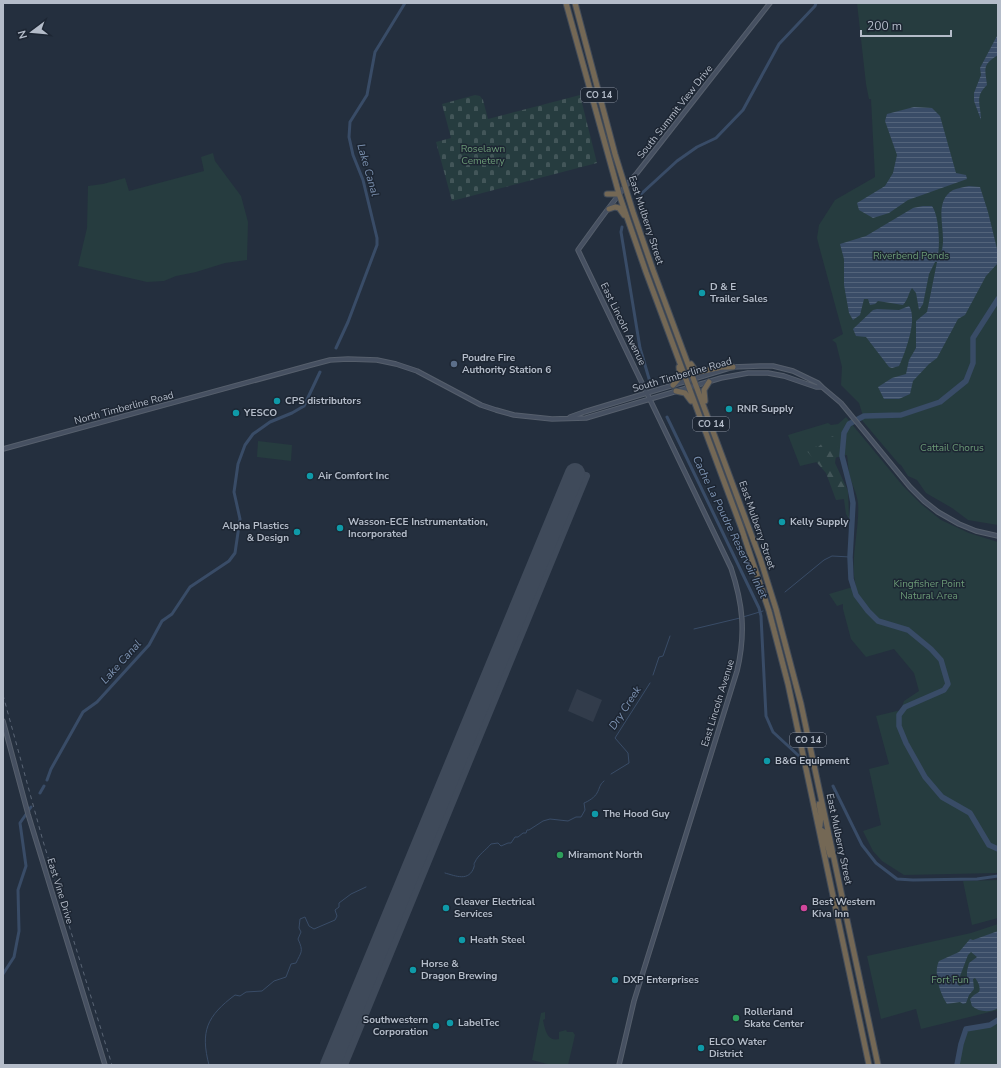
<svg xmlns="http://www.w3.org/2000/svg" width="1001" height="1068" font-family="'Nunito Sans',sans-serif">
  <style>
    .airport { fill: #323c4b }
    .green { fill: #263c3f }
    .forest { fill: url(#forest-firs) }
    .cemetery { fill: url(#cemetery-stones) }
    .water { fill: url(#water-rules); fill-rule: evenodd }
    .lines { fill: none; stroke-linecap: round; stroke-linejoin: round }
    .stream { stroke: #394c67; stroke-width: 1 }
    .canal { stroke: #394c67; stroke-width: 3 }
    .river { stroke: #394c67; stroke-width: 5.5 }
    .taxiway { stroke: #3f4a5a; stroke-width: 8 }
    .runway { stroke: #3f4a5a; stroke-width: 20 }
    .secondary-casing { stroke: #565f6c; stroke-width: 5.5 }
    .highway-casing { stroke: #434c59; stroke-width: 7 }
    .secondary { stroke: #465061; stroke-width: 3.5 }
    .highway { stroke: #746855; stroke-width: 5 }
    .rail { stroke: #5a6575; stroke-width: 1; stroke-dasharray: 4 4; stroke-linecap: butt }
    .culture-dot { fill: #0f9aa8; stroke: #1d2633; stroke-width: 1.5 }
    .service-dot { fill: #5c6f8a; stroke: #1d2633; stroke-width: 1.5 }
    .leisure-dot { fill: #2e9e5b; stroke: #1d2633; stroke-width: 1.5 }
    .hotel-dot { fill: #d1479c; stroke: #1d2633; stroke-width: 1.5 }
    .labels { text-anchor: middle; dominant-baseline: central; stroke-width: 3; stroke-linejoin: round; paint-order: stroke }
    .shield { fill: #1d2633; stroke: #878f9c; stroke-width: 1 }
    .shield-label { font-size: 9px; font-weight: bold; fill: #b4bcc9 }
    .street-label { font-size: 10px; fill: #b4bcc9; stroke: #1d2633 }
    .park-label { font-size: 10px; fill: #6b9a76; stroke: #1d2633 }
    .poi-label { font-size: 10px; font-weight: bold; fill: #b4bcc9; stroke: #1d2633; text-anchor: start }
    .water-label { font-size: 11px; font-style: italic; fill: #7c92b1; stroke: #1d2633 }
  </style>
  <defs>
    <pattern id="forest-firs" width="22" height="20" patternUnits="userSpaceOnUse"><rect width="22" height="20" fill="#263c3f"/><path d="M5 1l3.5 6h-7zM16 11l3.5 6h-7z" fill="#435659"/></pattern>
    <pattern id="cemetery-stones" width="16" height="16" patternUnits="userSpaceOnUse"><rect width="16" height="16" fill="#263c3f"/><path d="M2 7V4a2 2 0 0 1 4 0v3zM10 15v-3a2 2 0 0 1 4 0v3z" fill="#435659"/></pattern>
    <pattern id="water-rules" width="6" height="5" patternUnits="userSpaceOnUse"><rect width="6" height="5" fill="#394c67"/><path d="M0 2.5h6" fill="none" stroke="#53647b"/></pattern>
  </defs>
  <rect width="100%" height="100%" fill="#242f3e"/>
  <path class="airport" d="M577,689L602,700L593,722L568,711Z"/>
  <path class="green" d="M857,3H998V525L968,520L952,508L926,493L917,480L908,476L901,465L899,464L860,418L863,416L859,403L841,385L842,367L836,343L832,340L843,334L819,246L817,238L819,225L835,200L875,177L871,99H869L866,84Z
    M213,153L215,161L241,196L248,222L247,260L225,263L196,272L176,276L164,281L147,282L78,266L87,228L88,186L103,184L125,178L129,191L204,171L201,157Z
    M846,417L903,486L921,504L941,520L969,533L998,542V873L904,875L882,861L873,851L863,831L881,825L869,769L889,764L876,716L901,710L904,701L919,691L914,673L894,649L866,657L851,639L843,609V604L837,606L829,594L856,586C849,563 860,529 858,503C857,493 851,483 849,473C848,467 848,461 847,455L800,466L788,435L828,423L831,425L838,424Z
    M258,441L292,445L291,461L257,457Z
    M998,880V918L972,925L963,881Z
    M998,924V1010L921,1029L916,1009L881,1019L867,956L971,933Z
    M545,1012V1019L543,1020C545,1029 547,1042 559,1039V1032L566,1030L567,1032H573L575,1035L568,1065H551L532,1060L541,1013Z
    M998,1020V1065H957L961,1044L966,1029L990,1025Z"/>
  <path class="forest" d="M839,434L835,463L848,491L849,519L846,514L844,499L836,500L826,473L798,441L813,440L817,448L828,438Z"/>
  <path class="cemetery" d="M475,95L480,96L483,100L488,119L580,95L597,163L452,201L436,142L451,138L442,104Z"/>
  <path class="water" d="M998,34V55C982,65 985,68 987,85C974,97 981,105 981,120L974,101V93L981,75L980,68Z
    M914,107L932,108L940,116L956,173L966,175L967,179L908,200L889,213L873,218L859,210L857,203L885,186L893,173L897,155L885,121L887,114Z
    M969,186L980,187L988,212L998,253V263L986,276L965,315L958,319L937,358L929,364L913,381L910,394L899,399H884L878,387L892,378L906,374L909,360L916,348V321L927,312L937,262H935L929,274L923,304L919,310L916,293L912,288C908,294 908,300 903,305L878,301L875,304L870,305L868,299H864L860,315L853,320L849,313L844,285V259L840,244L866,236L913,208L923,206H932C939,216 940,243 938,254L940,255C950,235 930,204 953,190C958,188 964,187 969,186Z
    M909,306C918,319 905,353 899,366L892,368L889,367L866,337L856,336L853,329L873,310L877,309L899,310Z
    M998,931V1008C990,1013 979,1012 972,1006L970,999L974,995L979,992C981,988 978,981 975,978L973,979L974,989L969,995L966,1003L963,1004L960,1002L947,1004C940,993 933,973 939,961L959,952L970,939L973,940ZM971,952L977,957L969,963L967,971V980L964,984L960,986L957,984L968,955Z"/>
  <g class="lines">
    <path class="stream" d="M785,592L824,560L832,556L850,557
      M743,617L763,611
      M694,629L740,618
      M653,675L659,657L663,656L670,636
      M611,774L629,763L628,753L615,738L650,683
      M445,873C456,876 469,882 474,867C475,864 473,865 475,862C478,855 486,850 491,844L498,843L501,846L508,843H511L515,837H518L523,833H526L527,830H529L543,821L550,819L568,821L576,817H581L585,810L584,803C589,801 595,797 597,793C600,788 599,785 604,781
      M209,1065C200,1031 207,1016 235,995L240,996L246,992L262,991L274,981L286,977L291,964L296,963C301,952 304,952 298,939L301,932L299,928L300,919L305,917L309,926L314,929L335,920L337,916L335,910L339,907V903L351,894L366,887"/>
    <path class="canal" d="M641,194L677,161L697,147L716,138L743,110L779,44L815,6L816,3
      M622,227L621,232L640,348L650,382
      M336,348L348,322L377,245V238L363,180L353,155L349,137L350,122L367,95L375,52L405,3
      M667,417L759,608L761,616L766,716L773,732L799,756
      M47,780L51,769L83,712L97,702L149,645L162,621L172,614L190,587L229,561L235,553L240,519L234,492L238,464L245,445L253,434L270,422L292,413L304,406L320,372
      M833,786L862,845L876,863L897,879L913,880L977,879L998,876
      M40,793L44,786
      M3,974L14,957L19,931L18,890L26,866L20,823L31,807"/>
    <path class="river" d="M998,299L973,338V363L966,381L940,402L901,415L864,416L849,424L844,433L842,456L850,487L853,503L850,557L851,579L856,595L868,611L878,621L908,630L931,649L941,660L948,684L944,690L905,707L899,715V726L906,743L925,777L942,797L970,813L989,845L998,849
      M957,1065L961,1044L966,1029L990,1025L998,1020"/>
    <path class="taxiway" d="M344,1065L586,476L575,473"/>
    <path class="runway" d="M330,1065L575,473"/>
    <defs>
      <path id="secondary" d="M570,417L584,412L733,367L760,366H773L793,371L818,383L822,387L841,403L910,487L924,501L938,512L959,524L976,531L998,536
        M3,449L311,365L330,360L348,359L377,360L396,364L417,371L481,405L496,410L514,415L552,419L586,418L721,378L748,373H768L784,376L816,387H822
        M3,721L28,814L105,1065
        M619,1065L634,1001L737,671C746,633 743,604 731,568L578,250C597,224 616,196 637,173L770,3"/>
      <path id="highway" d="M566,3L619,194L646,272L741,527L769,611L788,684L869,1065
        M575,3L615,154L633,212L653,270L760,558L776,609L801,704L878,1065
        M607,194H619
        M609,209L615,207L619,208L624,215
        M691,364L695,370L699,372L722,367H733
        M673,385L680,377L679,367
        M676,391L685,393L691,401
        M705,401L704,390L709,382
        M819,804L821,815L820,826
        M819,829L824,832L830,855"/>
    </defs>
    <use href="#secondary" class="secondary-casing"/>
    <use href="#highway" class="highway-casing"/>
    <use href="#secondary" class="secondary"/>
    <use href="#highway" class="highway"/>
    <path class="rail" d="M3,695L43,841L112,1065"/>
  </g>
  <g class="culture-dot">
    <circle cx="702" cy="293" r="4"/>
    <circle cx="277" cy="401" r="4"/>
    <circle cx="729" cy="409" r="4"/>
    <circle cx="236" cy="413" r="4"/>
    <circle cx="310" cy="476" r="4"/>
    <circle cx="782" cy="522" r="4"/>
    <circle cx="340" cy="528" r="4"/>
    <circle cx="297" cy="532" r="4"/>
    <circle cx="767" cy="761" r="4"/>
    <circle cx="595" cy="814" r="4"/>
    <circle cx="446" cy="908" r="4"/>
    <circle cx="462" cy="940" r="4"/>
    <circle cx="413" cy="970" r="4"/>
    <circle cx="615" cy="980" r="4"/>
    <circle cx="450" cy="1023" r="4"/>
    <circle cx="436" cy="1026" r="4"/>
    <circle cx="701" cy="1048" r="4"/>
  </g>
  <circle class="service-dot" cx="454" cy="364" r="4"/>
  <g class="leisure-dot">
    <circle cx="560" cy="855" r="4"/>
    <circle cx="736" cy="1018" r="4"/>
  </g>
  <circle class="hotel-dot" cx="804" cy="908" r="4"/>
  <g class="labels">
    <g class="shield">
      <rect x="581" y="88" width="36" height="14" rx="3"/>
      <rect x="693" y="417" width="36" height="14" rx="3"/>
      <rect x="790" y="733" width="36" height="14" rx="3"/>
    </g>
    <g class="shield-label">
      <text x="599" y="95">CO 14</text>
      <text x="711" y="424">CO 14</text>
      <text x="808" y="740">CO 14</text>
    </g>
    <g class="street-label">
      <text transform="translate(675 112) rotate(-52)">South Summit View Drive</text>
      <text transform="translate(646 220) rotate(72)">East Mulberry Street</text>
      <text transform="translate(623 324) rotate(64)">East Lincoln Avenue</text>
      <text transform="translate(682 375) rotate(-16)">South Timberline Road</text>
      <text transform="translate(124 408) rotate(-15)">North Timberline Road</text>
      <text transform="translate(757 525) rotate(71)">East Mulberry Street</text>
      <text transform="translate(718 703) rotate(-73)">East Lincoln Avenue</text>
      <text transform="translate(839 839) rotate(78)">East Mulberry Street</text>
      <text transform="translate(60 891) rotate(73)">East Vine Drive</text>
    </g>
    <g class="park-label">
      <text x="483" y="149">Roselawn<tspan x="483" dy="12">Cemetery</tspan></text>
      <text x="911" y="256">Riverbend Ponds</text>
      <text x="952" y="448">Cattail Chorus</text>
      <text x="929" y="584">Kingfisher Point<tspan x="929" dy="12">Natural Area</tspan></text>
      <text x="950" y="980">Fort Fun</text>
    </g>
    <g class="poi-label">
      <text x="710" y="287">D &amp; E<tspan x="710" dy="12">Trailer Sales</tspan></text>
      <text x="462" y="358">Poudre Fire<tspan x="462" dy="12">Authority Station 6</tspan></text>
      <text x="285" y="401">CPS distributors</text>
      <text x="737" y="409">RNR Supply</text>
      <text x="244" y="413">YESCO</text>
      <text x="318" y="476">Air Comfort Inc</text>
      <text x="348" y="522">Wasson-ECE Instrumentation,<tspan x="348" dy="12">Incorporated</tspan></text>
      <text x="790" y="522">Kelly Supply</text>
      <text x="289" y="526" text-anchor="end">Alpha Plastics<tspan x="289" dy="12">&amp; Design</tspan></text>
      <text x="775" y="761">B&amp;G Equipment</text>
      <text x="603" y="814">The Hood Guy</text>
      <text x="568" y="855">Miramont North</text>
      <text x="454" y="902">Cleaver Electrical<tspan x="454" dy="12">Services</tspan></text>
      <text x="812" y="902">Best Western<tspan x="812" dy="12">Kiva Inn</tspan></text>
      <text x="470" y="940">Heath Steel</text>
      <text x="421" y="964">Horse &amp;<tspan x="421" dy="12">Dragon Brewing</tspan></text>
      <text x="623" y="980">DXP Enterprises</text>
      <text x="744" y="1012">Rollerland<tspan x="744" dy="12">Skate Center</tspan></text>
      <text x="428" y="1020" text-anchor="end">Southwestern<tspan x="428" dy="12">Corporation</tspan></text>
      <text x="458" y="1023">LabelTec</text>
      <text x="709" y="1042">ELCO Water<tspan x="709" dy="12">District</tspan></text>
    </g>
    <g class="water-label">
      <text transform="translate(368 170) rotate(74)">Lake Canal</text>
      <text transform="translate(730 527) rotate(64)">Cache La Poudre Reservoir Inlet</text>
      <text transform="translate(121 662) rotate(-48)">Lake Canal</text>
      <text transform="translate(625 708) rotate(-57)">Dry Creek</text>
    </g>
  </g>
  <rect width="1001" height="1068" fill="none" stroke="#b4bcc9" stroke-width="8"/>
  <g transform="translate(32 32) rotate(254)" stroke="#1d2633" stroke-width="3" paint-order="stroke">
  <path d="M0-3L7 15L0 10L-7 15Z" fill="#b4bcc9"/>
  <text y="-6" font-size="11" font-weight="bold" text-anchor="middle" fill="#b4bcc9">N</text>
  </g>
  <path d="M861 30v6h90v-6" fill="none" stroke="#b4bcc9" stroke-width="2"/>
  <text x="867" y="30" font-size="12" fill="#b4bcc9" stroke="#1d2633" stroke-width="3" paint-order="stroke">200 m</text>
</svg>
